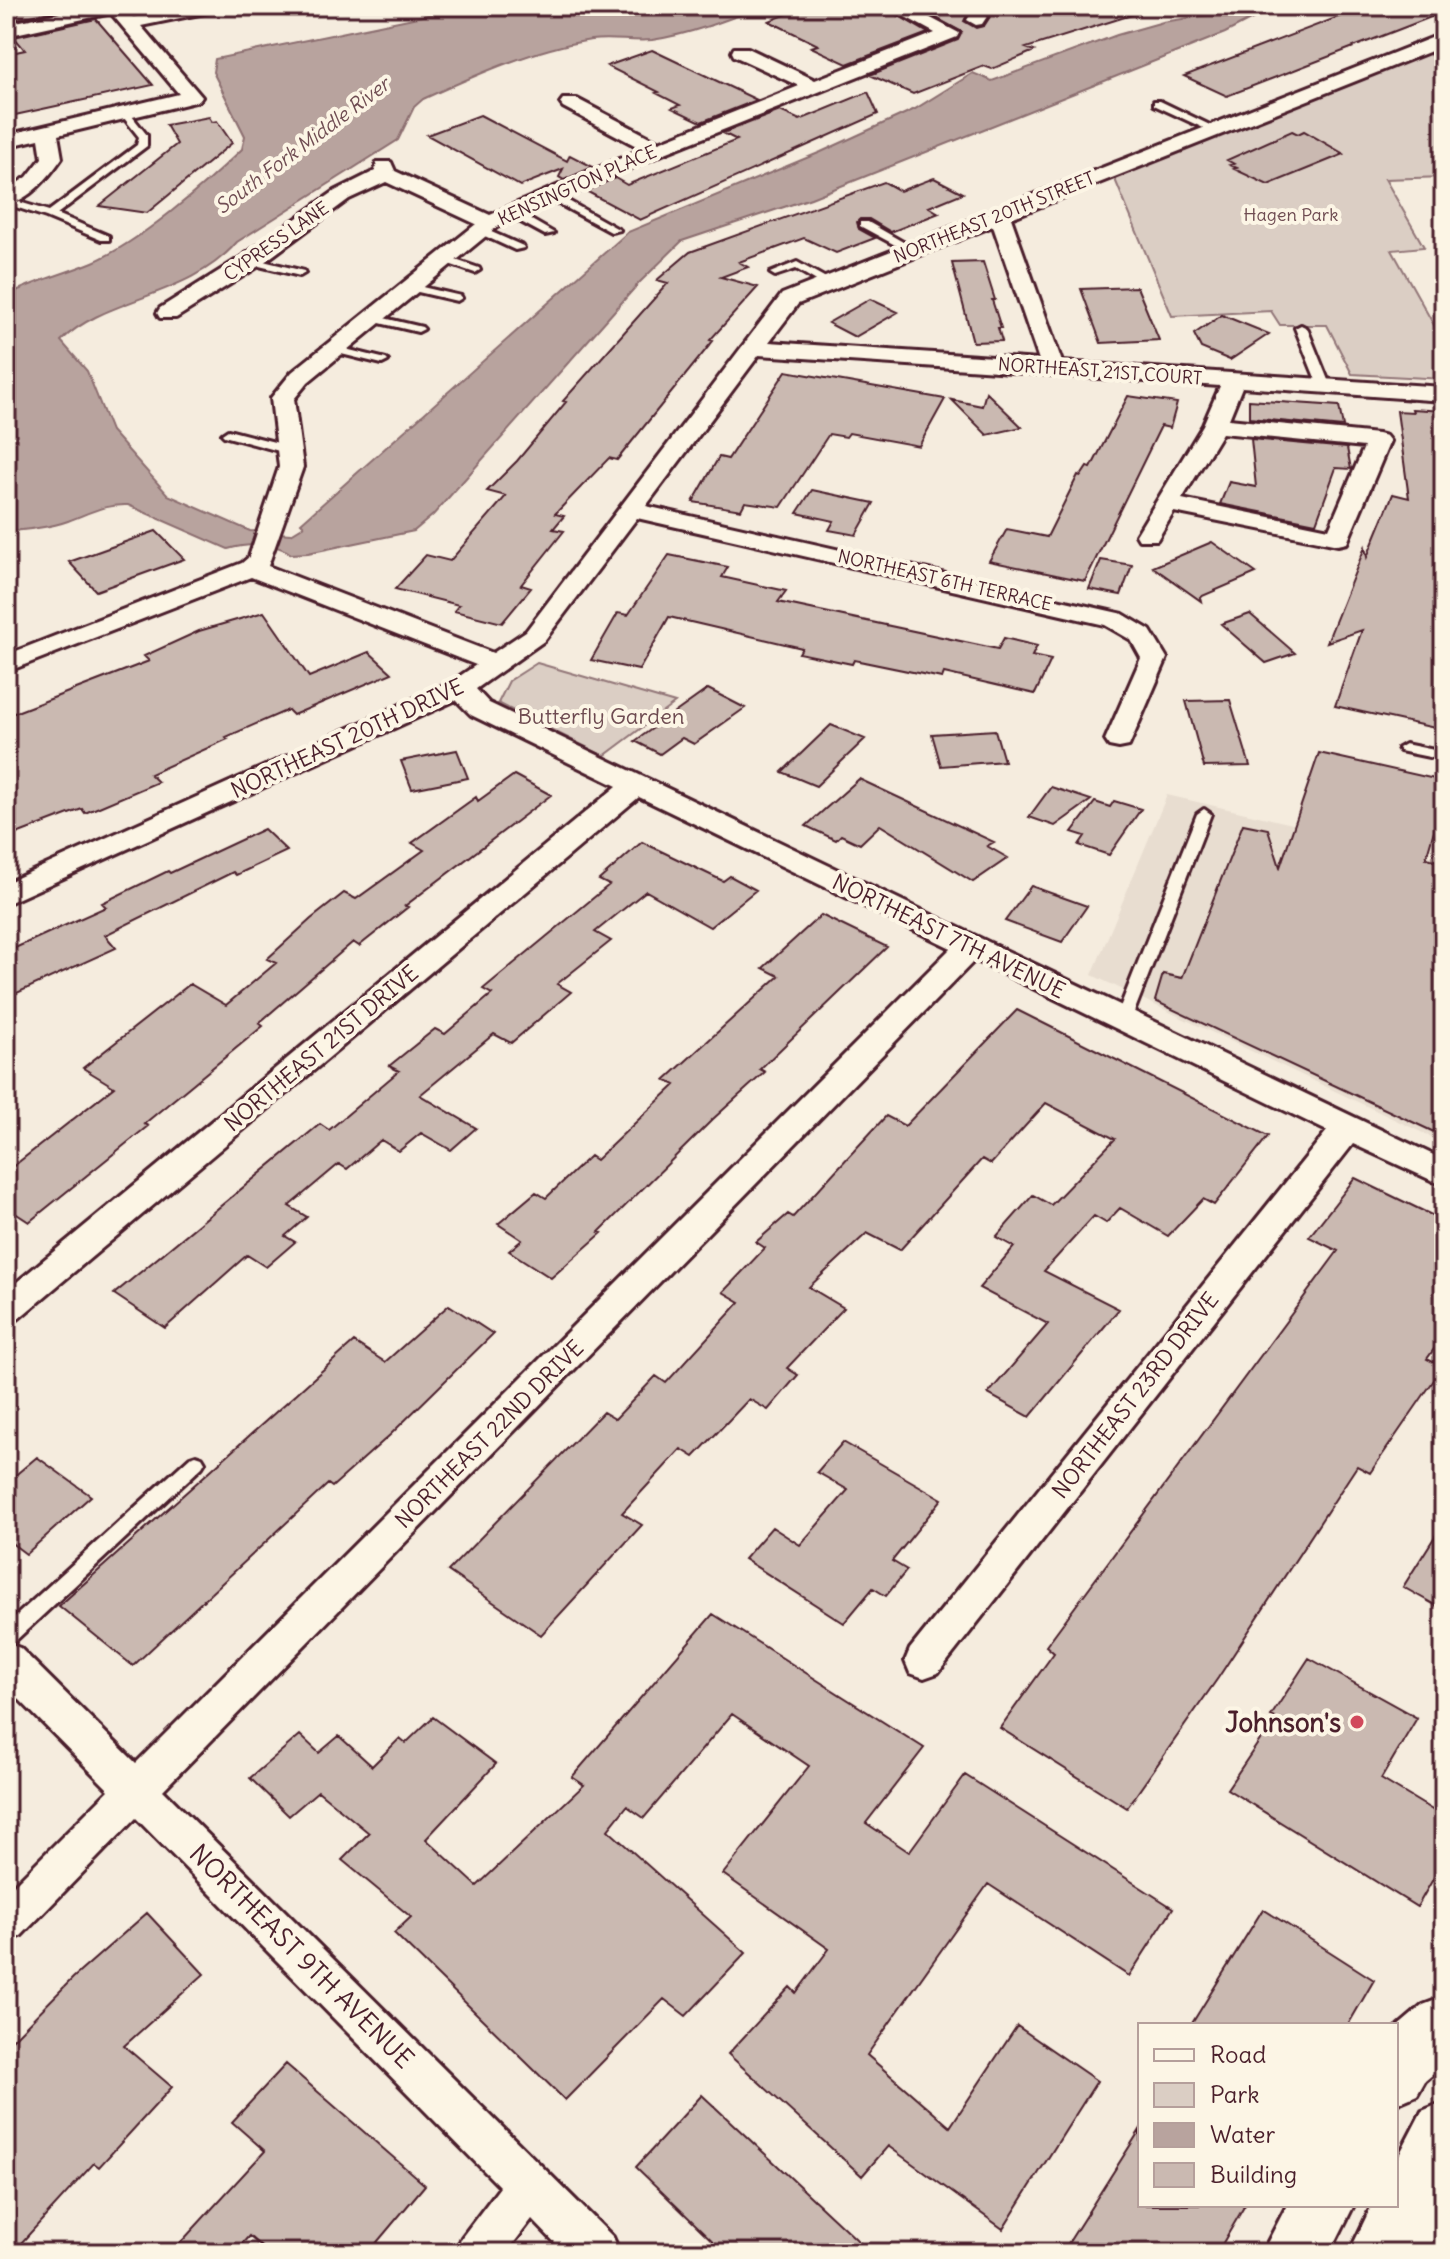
<svg xmlns="http://www.w3.org/2000/svg" width="1450" height="2259" font-family="Delius,sans-serif">
  <style>
    .built { fill: #e8ddd0 }
    .green { fill: #dbcec4; stroke: #927678; stroke-width: 2 }
    .water { fill: #b8a39e; stroke: #8c6e70; stroke-width: 2 }
    .building { fill: #cab9b1; stroke: #4a1f2b; stroke-width: 2 }
    .lines { fill: none; stroke-linecap: round; stroke-linejoin: round }
    .service-casing { stroke: #4a1f2b; stroke-width: 6 }
    .minor-casing { stroke: #4a1f2b; stroke-width: 6 }
    .secondary-casing { stroke: #4a1f2b; stroke-width: 6 }
    .service { fill: #fcf5e5; fill-rule: evenodd }
    .minor { fill: #fcf5e5; fill-rule: evenodd }
    .secondary { fill: #fcf5e5; fill-rule: evenodd }
    .poi-dot { fill: #d1495b; stroke: #fcf5e5; stroke-width: 3 }
    .labels { text-anchor: middle; dominant-baseline: central; stroke-width: 8; stroke-linejoin: round; paint-order: stroke }
    .far-street-label { font-size: 18px; fill: #4a1f2b; stroke: #fcf5e5 }
    .far-park-label { font-size: 18px; fill: #6e4b51; stroke: #fcf5e5 }
    .far-water-label { font-size: 20px; font-style: italic; fill: #704d53; stroke: #fcf5e5 }
    .park-label { font-size: 22px; fill: #6e4b51; stroke: #fcf5e5 }
    .street-label { font-size: 22px; fill: #4a1f2b; stroke: #fcf5e5 }
    .near-poi-label { font-size: 26px; font-weight: bold; fill: #4a1f2b; stroke: #fcf5e5; text-anchor: end }
    .near-street-label { font-size: 26px; fill: #4a1f2b; stroke: #fcf5e5 }
  </style>
  <rect width="100%" height="100%" fill="#f5ecde"/>
  <filter id="ink" filterUnits="userSpaceOnUse"><feTurbulence type="fractalNoise" baseFrequency=".0125" numOctaves="2"/><feDisplacementMap in="SourceGraphic" scale="16" xChannelSelector="R" yChannelSelector="G"/><feConvolveMatrix kernelMatrix="1 2 1 2 8 2 1 2 1" color-interpolation-filters="sRGB"/></filter>
  <g filter="url(#ink)">
    <path class="built" d="M1167,795L1444,859V1143L1092,975Z"/>
    <path class="green" d="M1426,51L1444,68V177L1385,179L1424,247L1392,250L1444,343V379L1352,374L1327,325H1280L1271,311L1172,316L1114,177Z
      M537,663L675,703L604,756L498,703L509,681Z"/>
    <path class="water" d="M471,6H763C727,20 691,34 652,40C632,42 611,37 591,40C533,49 476,75 423,99L414,107L398,140L237,242C189,298 104,297 61,341L87,371L111,431L168,495L250,531L291,534L304,526L301,523L628,232L821,152L915,109L973,73L992,81L1117,35L1163,22L1221,13L1232,6H1277L1225,33L811,198L682,241L639,283L433,515L414,531L308,553L291,554C277,542 245,544 228,549L128,505C104,504 90,513 68,521C48,528 27,530 6,531V296C34,281 64,274 93,262C140,242 205,185 242,149L245,136L213,72L215,59Z"/>
    <path class="building" d="M6,6H79L6,21Z
      M808,6H882L928,33L847,64L811,47L818,45L769,21Z
      M914,6H972L964,21L976,28L984,26L997,6H1140L1141,12L1026,48L1034,51L992,69L984,66L913,94L870,75L958,40L962,32Z
      M1367,6H1444V12L1227,96L1184,76Z
      M96,19L153,85L6,117V54L25,50L14,37Z
      M652,50L757,100L701,122L672,108L680,105L656,93L659,92L607,66Z
      M868,92L878,114L640,220L586,191L615,178L627,185L737,140L723,133L780,111L800,120Z
      M480,115L567,161L570,155L593,167L564,180L559,177L563,169L520,186L427,135Z
      M209,117L212,122L217,121L232,143L147,213L99,206L177,144L166,125Z
      M1292,131L1298,134L1304,131L1344,154L1268,185L1234,169L1237,168L1230,165L1234,164L1227,160Z
      M934,178L963,193L929,207L939,213L891,232L869,219H860L857,222L859,229L875,238L836,253L804,238L739,262L748,267L721,277L758,287L710,340L713,341L617,460L609,458L555,514L564,516L553,529L564,531L521,585L531,588L502,623L454,611L459,605L395,589L426,555L450,561L506,496L487,491L517,461L566,402L563,401L668,283L657,280L690,252L884,182L900,191Z
      M983,262L995,300H992L1001,328H998L1002,341L973,342L952,263Z
      M1137,287L1159,340L1101,343L1081,289Z
      M870,299L898,312L855,337L828,323Z
      M1222,315L1269,334L1230,360L1201,348L1194,334Z
      M786,371L945,399L919,446L849,433L846,437L829,434L781,507L745,502L741,510L693,502L719,457L728,459Z
      M986,392L1022,427L987,435L952,400L982,406Z
      M1128,396L1177,403L1170,428L1161,426L1085,581L989,561L1007,529L1047,537L1078,475L1081,476L1087,467L1091,468Z
      M1249,400L1339,406L1343,427L1249,418Z
      M1412,409L1444,411V730L1335,706L1362,630L1327,642L1365,547L1367,557L1393,494L1409,498L1397,411L1413,412Z
      M1251,439L1347,448L1351,469L1336,468L1316,523L1220,504L1229,482L1256,487Z
      M812,490L874,503L856,535L829,530L834,521L797,513Z
      M156,531L184,559L96,591L69,562Z
      M1212,542L1256,573L1200,597L1201,601L1153,567Z
      M669,555L728,567L722,577L786,591L778,602L998,649L1004,638L1037,646L1032,656L1051,660L1035,694L944,673L942,678L854,660L852,664L799,653L802,648L669,617L639,670L591,660L618,613L628,615Z
      M1101,560L1132,565L1121,595L1089,589Z
      M264,612L309,677L369,652L392,673L293,715L288,710L226,737L228,739L150,774L158,782L85,813L82,809L6,838V716L149,661L144,656L199,631Z
      M1250,614L1295,653L1266,663L1221,624Z
      M708,689L745,708L694,744L682,738L660,754L635,741Z
      M1230,700L1250,766L1204,767L1186,701Z
      M831,725L865,739L816,786L782,772Z
      M995,730L1004,761L941,766L932,734Z
      M457,750L468,778L412,789L401,761Z
      M1319,753L1444,781V796L1426,858L1444,862V1097L1434,1132L1155,1001L1163,974L1182,978L1243,824L1268,829L1280,867Z
      M514,775L551,795L405,906L408,907L359,946L353,942L259,1023L263,1026L144,1124L148,1126L29,1222L6,1207V1172L114,1087L83,1068L190,984L226,1005L276,963L267,959L311,919L344,893L356,899L424,850L412,843L476,797L478,801Z
      M859,779L994,842L987,846L1008,858L973,882L880,825L860,844L841,835L836,840L806,826Z
      M1051,787L1091,800L1055,826L1029,817Z
      M1114,801L1141,809L1109,855L1079,845L1085,836L1072,832L1095,802L1110,807Z
      M264,829L287,851L236,875L233,872L105,935L116,948L6,998V952L106,907L102,903L168,871L170,873Z
      M642,842L723,881L730,876L756,890L710,927L646,891L595,932L611,941L557,984L571,992L511,1043L494,1034L420,1095L476,1128L451,1150L421,1133L399,1151L381,1140L347,1169L339,1164L289,1206L307,1217L285,1236L295,1242L266,1267L247,1255L165,1328L114,1294L320,1124L329,1130L399,1071L389,1066L435,1029L445,1034L492,994L483,989L609,885L599,880Z
      M1031,886L1087,906L1062,942L1005,921Z
      M821,915L887,947L760,1069L765,1072L713,1119L599,1232L602,1233L551,1278L509,1251L522,1240L498,1224L536,1192L546,1198L590,1156L596,1160L675,1085L665,1080L779,976L763,968Z
      M1017,1010L1268,1136L1214,1205L1203,1199L1168,1236L1120,1208L1106,1223L1094,1216L1044,1271L1119,1309L1030,1417L988,1394L1048,1324L979,1288L1014,1247L996,1237L1033,1195L1051,1205L1115,1139L1046,1103L991,1164L982,1159L900,1250L867,1233L809,1287L844,1308L787,1368L798,1375L768,1410L749,1399L694,1457L681,1449L622,1513L642,1525L541,1635L448,1571L603,1412L615,1419L656,1376L666,1383L740,1302L723,1292L765,1248L756,1242L788,1214L793,1217L886,1116L905,1126Z
      M1355,1178L1444,1221V1335L1427,1359L1443,1367L1370,1473L1357,1466L1218,1678L1127,1808L1000,1728L1054,1653L1046,1646L1338,1251L1309,1237Z
      M449,1305L493,1334L390,1435L332,1487L328,1484L133,1666L59,1606L354,1342L385,1362Z
      M843,1442L942,1499L892,1561L907,1570L886,1596L873,1588L844,1623L744,1559L772,1527L800,1545L848,1490L817,1472Z
      M37,1457L91,1496L26,1554L6,1539V1483Z
      M1444,1522V1610L1403,1587Z
      M713,1614L924,1748L866,1823L909,1852L965,1775L1173,1908L1129,1976L988,1884L867,2055L950,2127L1017,2026L1097,2081L1003,2229L888,2146L862,2176L728,2054L790,1987L796,1993L829,1949L723,1874L809,1766L732,1714L644,1818L627,1806L608,1830L746,1953L686,2016L664,1999L565,2100L394,1933L411,1917L342,1860L369,1833L318,1791L289,1816L250,1778L300,1735L319,1753L339,1736L372,1766L400,1738L406,1743L433,1717L496,1764L426,1839L477,1886L584,1785L572,1777Z
      M1309,1658L1417,1718L1381,1779L1444,1817V1860L1417,1907L1227,1789L1275,1718L1271,1716Z
      M1263,1909L1374,1980L1348,2025H1191Z
      M147,1913L204,1974L124,2046L172,2087L99,2167L94,2163L12,2253H6V2046L73,1978Z
      M286,2064L425,2185L368,2253H268L249,2236L234,2253H171L265,2151L232,2122Z
      M702,2095L871,2253H725L636,2167Z
      M1140,2130V2205H1245L1217,2253H1062Z"/>
    <g class="lines">
      <defs>
        <path id="service" d="M1154,101H1160L1218,129L1210,131L1154,105Z
          M122,111H128L147,135V146L57,214L109,236V240H101L46,217L6,204V198L49,211L137,145L139,137L120,113Z
          M548,194H556L620,230L611,232L548,198Z
          M508,211H516L554,233L545,235L508,215Z
          M860,222H868L917,250L908,252L860,226Z
          M480,227L523,246L524,248L515,250L476,232L475,230Z
          M444,256L479,268L480,270L475,273L440,261L439,259Z
          M251,258L304,271L305,273L300,276L247,263V259Z
          M797,262L833,282L834,284L825,286L796,269L775,276L770,273Z
          M409,284L461,296L462,298L457,301L405,289V285Z
          M371,315L422,327L424,329L418,332L367,320V316Z
          M1301,325L1307,328L1330,385L1328,387L1318,385L1295,328Z
          M333,346L386,359L388,361L382,364L329,351L327,349Z
          M228,430L294,447L296,450L290,454L224,436L222,434Z
          M1405,744L1444,752V760L1400,751L1398,748Z
          M1204,809L1211,814L1131,1020L1128,1024H1118L1115,1020L1197,814Z
          M196,1455L202,1457L205,1462L202,1467L13,1643L6,1645V1625L190,1457Z"/>
        <path id="minor" d="M94,6H124L133,17L187,6H223L214,11L141,26L202,97L199,101L58,135L62,158C48,178 31,199 6,205V190L27,177L42,158L39,139L6,147V135L179,94L111,13L6,36V24Z
          M885,6H908L959,33L957,37L665,153L497,227L308,382L294,399L303,467L268,566L493,653L526,631L782,294L1444,33V46L1011,218L1062,362L1444,387V401L1242,387L1229,419L1378,434L1386,436L1390,441L1347,543L1338,545L1174,512L1157,540H1139L1136,535L1203,425L1220,386L759,355L646,506L1123,614L1150,630L1167,658L1129,746L1119,748L1109,746L1105,740L1141,658L1131,640L1105,625L637,518L544,641L476,689L489,703L1444,1160V1186L1353,1144L938,1673L924,1678L910,1673L905,1661L910,1649L1327,1131L975,960L163,1790L613,2237L620,2253H565L532,2219L506,2253H455L462,2237L500,2187L136,1818L21,1936L6,1942V1893L109,1790L6,1686V1643L20,1648L136,1763L951,948L639,797L18,1319L6,1323V1291L617,786L471,715L456,700L6,904V883L451,682L476,665L251,577L6,672V655L242,563L249,557L279,467L271,398L292,372L476,224L386,182L349,199L259,266L176,318H160L157,313L160,308L243,256L335,191L375,171L377,162H391L395,171L490,215L642,149L563,107L560,103L563,99H577L659,142L799,86L734,56L732,52L734,48H748L815,80L935,33ZM993,226L1039,360L769,342L798,304ZM1222,433L1364,447L1329,529L1182,499Z
          M976,6H994L982,24L976,25L967,20Z
          M1426,2217L1444,2218V2253H1362L1360,2248L1367,2232L1383,2225Z"/>
        <path id="secondary" d="M1444,1997V2065L1425,2081L1417,2095L1396,2104V2028L1423,2005Z
          M1444,2102V2196L1415,2253H1349L1372,2205H1396V2161L1422,2111Z
          M1287,2205H1354L1330,2253H1262Z"/>
      </defs>
      <use href="#service" class="service-casing"/>
      <use href="#minor" class="minor-casing"/>
      <use href="#secondary" class="secondary-casing"/>
      <use href="#service" class="service"/>
      <use href="#minor" class="minor"/>
      <use href="#secondary" class="secondary"/>
    </g>
  </g>
  <circle class="poi-dot" cx="1357" cy="1722" r="8"/>
  <g class="labels">
    <g class="far-street-label">
      <text transform="translate(577 185) rotate(-24)">KENSINGTON PLACE</text>
      <text transform="translate(994 217) rotate(-22)">NORTHEAST 20TH STREET</text>
      <text transform="translate(276 241) rotate(-35)">CYPRESS LANE</text>
      <text transform="translate(1100 371) rotate(4)">NORTHEAST 21ST COURT</text>
      <text transform="translate(945 580) rotate(13)">NORTHEAST 6TH TERRACE</text>
    </g>
    <g class="far-park-label">
      <text x="1291" y="214">Hagen Park</text>
    </g>
    <g class="far-water-label">
      <text transform="translate(302 145) rotate(-37)">South Fork Middle River</text>
    </g>
    <g class="park-label">
      <text x="601" y="716">Butterfly Garden</text>
    </g>
    <g class="street-label">
      <text transform="translate(347 738) rotate(-25)">NORTHEAST 20TH DRIVE</text>
      <text transform="translate(949 936) rotate(26)">NORTHEAST 7TH AVENUE</text>
      <text transform="translate(321 1048) rotate(-40)">NORTHEAST 21ST DRIVE</text>
      <text transform="translate(1135 1395) rotate(-52)">NORTHEAST 23RD DRIVE</text>
      <text transform="translate(489 1434) rotate(-45)">NORTHEAST 22ND DRIVE</text>
    </g>
    <g class="near-poi-label">
      <text x="1341" y="1722">Johnson's</text>
    </g>
    <g class="near-street-label">
      <text transform="translate(302 1956) rotate(45)">NORTHEAST 9TH AVENUE</text>
    </g>
  </g>
  <rect width="1450" height="2259" fill="none" stroke="#fcf5e5" stroke-width="32"/>
  <rect x="16" y="16" width="1418" height="2227" fill="none" stroke="#4a1f2b" stroke-width="3" filter="url(#ink)"/>
  <rect x="1138" y="2023" width="260" height="184" fill="#fcf5e5" stroke="#b59f9b" stroke-width="2"/>
  <rect x="1154" y="2049" width="40" height="12" fill="#fcf5e5" stroke="#b59f9b" stroke-width="2"/>
  <text x="1210" y="2063" font-size="24" fill="#4a1f2b">Road</text>
  <rect x="1154" y="2083" width="40" height="24" fill="#dbcec4" stroke="#b59f9b" stroke-width="2"/>
  <text x="1210" y="2103" font-size="24" fill="#4a1f2b">Park</text>
  <rect x="1154" y="2123" width="40" height="24" fill="#b8a39e" stroke="#b59f9b" stroke-width="2"/>
  <text x="1210" y="2143" font-size="24" fill="#4a1f2b">Water</text>
  <rect x="1154" y="2163" width="40" height="24" fill="#cab9b1" stroke="#b59f9b" stroke-width="2"/>
  <text x="1210" y="2183" font-size="24" fill="#4a1f2b">Building</text>
</svg>
